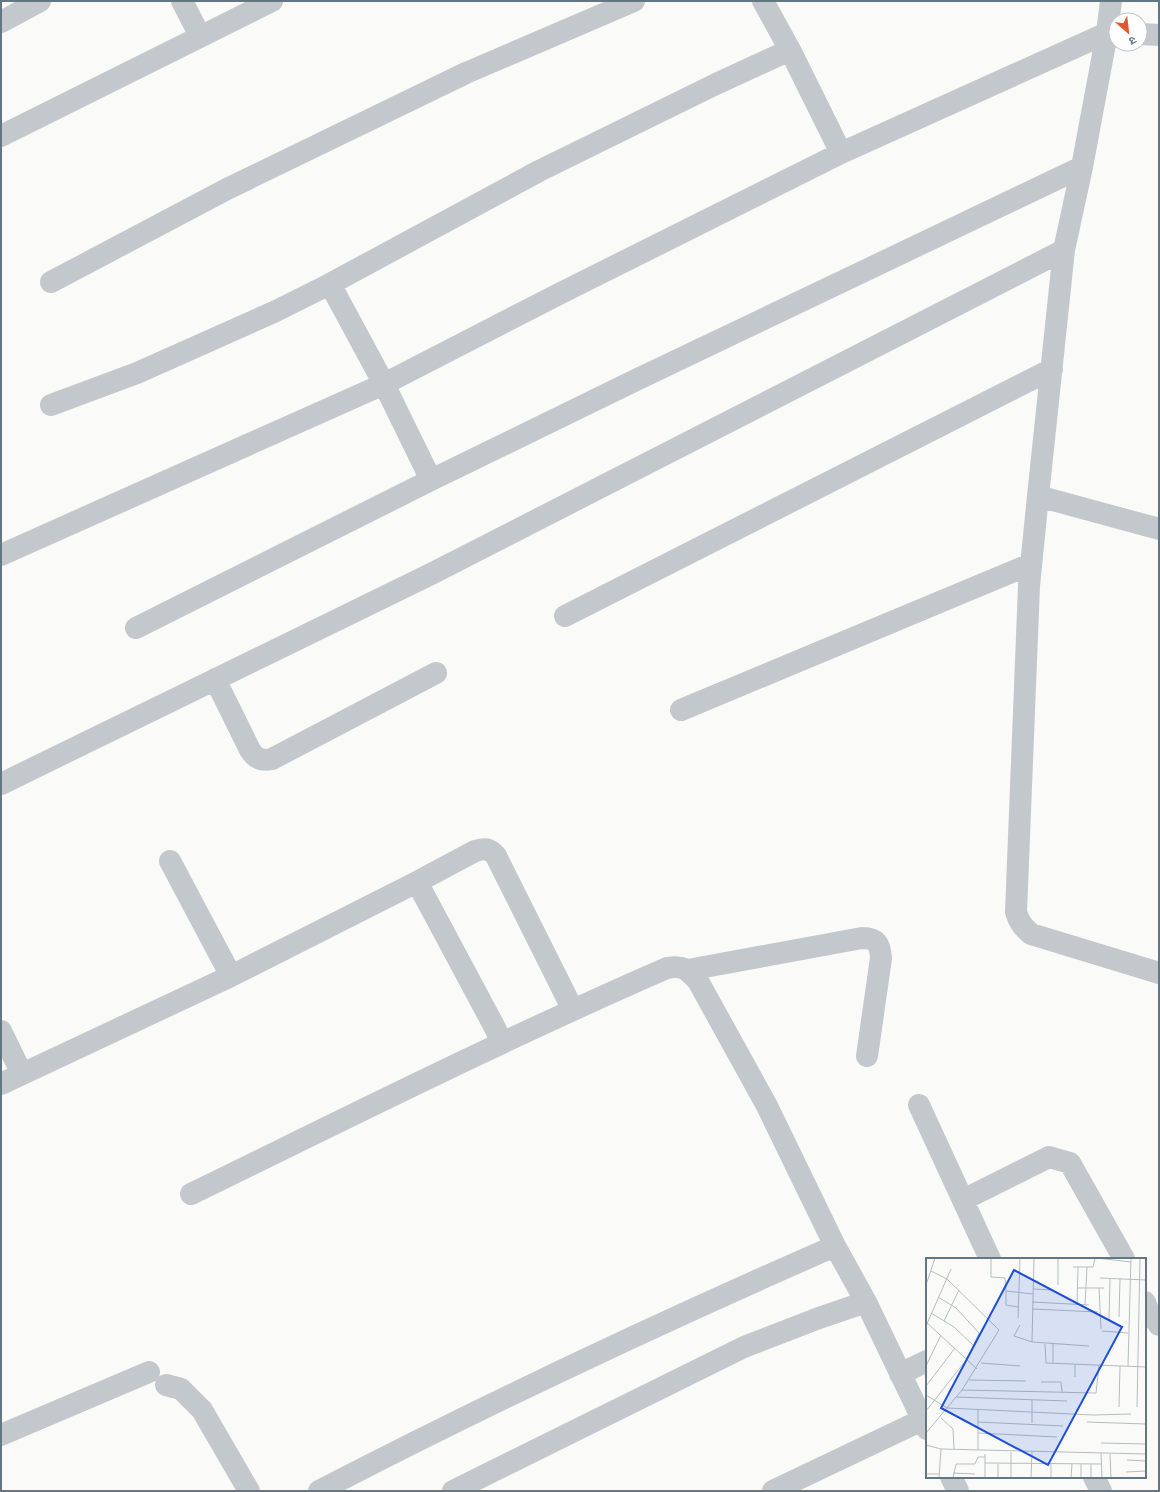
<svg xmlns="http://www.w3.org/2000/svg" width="1160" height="1492" font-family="'Sofia Sans Condensed','Noto Sans Devanagari',sans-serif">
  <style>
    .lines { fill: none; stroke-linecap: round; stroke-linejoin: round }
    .street { stroke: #c3c8cc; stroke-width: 22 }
    .inset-road { fill: none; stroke: #b5bdc2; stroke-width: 1 }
    .view { fill: #1d4ed8; fill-opacity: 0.15; stroke: #1d4ed8; stroke-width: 2 }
    .inset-edge { fill: none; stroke: #657683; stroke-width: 2 }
  </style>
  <rect width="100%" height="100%" fill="#fafaf8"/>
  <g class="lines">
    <path class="street" d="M182,1L200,36
      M763,1L790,50L841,153
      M1111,1L1107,33L1082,167L1064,250L1038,496L1029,586L1016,912C1019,922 1023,927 1031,934L1159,973
      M1,22L40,1
      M1140,34L1159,35
      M1,136L272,1
      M51,282L227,189L466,73L634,1
      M330,284L384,384L431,480
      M51,405L137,373L276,311L330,284L539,171L716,84L790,50
      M1038,496L1159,529
      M1,555L384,384L559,294L841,153L1107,33H1116
      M565,616L1052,369
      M136,628L431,480L638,379L1082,167
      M215,679L250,750C256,759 261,761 272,759L436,673
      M681,710L1031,564
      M1,784L431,574L1064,250
      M170,861L231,976
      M417,882L494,1026L502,1043
      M688,970L862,938C877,938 880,944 881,958L867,1056
      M1,1031L22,1074
      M1,1084L231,976L417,882L475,851C485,848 489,848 496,856L573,1010
      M919,1105L990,1259
      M191,1194C349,1117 506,1038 667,968C684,965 687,969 698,981L767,1106L835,1246L866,1302L927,1429
      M963,1200L1049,1157L1070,1163L1124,1259
      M1145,1302L1148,1310L1159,1325
      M900,1374L927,1361
      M166,1385L181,1389L202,1410L249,1491
      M1,1435L149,1372
      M951,1477L958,1491
      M1094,1477L1101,1491
      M319,1491C489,1403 661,1322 835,1246
      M453,1491L744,1347L819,1318L866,1302
      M773,1491L922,1420"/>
  </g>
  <g transform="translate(926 1258)">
    <rect width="220" height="220" fill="#fafaf8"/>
    <path class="inset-road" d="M65,0V19L79,20L80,33L107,36M108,0L106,84L163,88M171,0L205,4M147,9H167L169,0M174,20L220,22M0,27L9,0M132,27V0M151,30H178M173,30L175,71M107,31L126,32M80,33V47L92,49M106,44L163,47M151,47L152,9M159,47L161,9M106,51L172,54M5,55L28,69L48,88M193,59L194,21M92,60L94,0M183,62L184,21M18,63L33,32M0,64L51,111M94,67L88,78L106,84M0,68L25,11M176,73L202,75M119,86L120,105L220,109M55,105L94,108M127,105V86M0,108L15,77M202,108L205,0M149,119V106M43,122L100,123M115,124H135L136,134M0,128L29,90M36,132L170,135L173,107M0,137L21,150L167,157L205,156M30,139L141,143M193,149L194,108M211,149L214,0M0,153L41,101L53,75L30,50L12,39M15,160L27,171L28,191M52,164L137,168M161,164L220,166M106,165V142M0,175L36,132L73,72L21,21L5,13M52,175L131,179M175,185L220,186M0,187L15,191L220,196M52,192V152M175,195L176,220M184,196L185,220M201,202L220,203M59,205L175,206M72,206V220M200,214L220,213M27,215L49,216M0,216H13M13,220L15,191M27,220L30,206H49L52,199H59M59,220V196M85,220V194M105,220L106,194M125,220V205M145,220L146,206M155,220V206M165,220V206"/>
    <path class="view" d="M88,12L196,69L122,207L15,150Z"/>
    <rect width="220" height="220" class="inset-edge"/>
  </g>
  <rect width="1160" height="1492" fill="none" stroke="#657683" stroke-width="4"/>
  <g transform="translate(1128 32) rotate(152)"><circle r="19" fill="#ffffff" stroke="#c1c8cd"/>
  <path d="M0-3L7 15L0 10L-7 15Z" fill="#e4572e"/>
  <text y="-6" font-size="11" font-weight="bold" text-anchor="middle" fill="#657683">उ</text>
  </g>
</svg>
